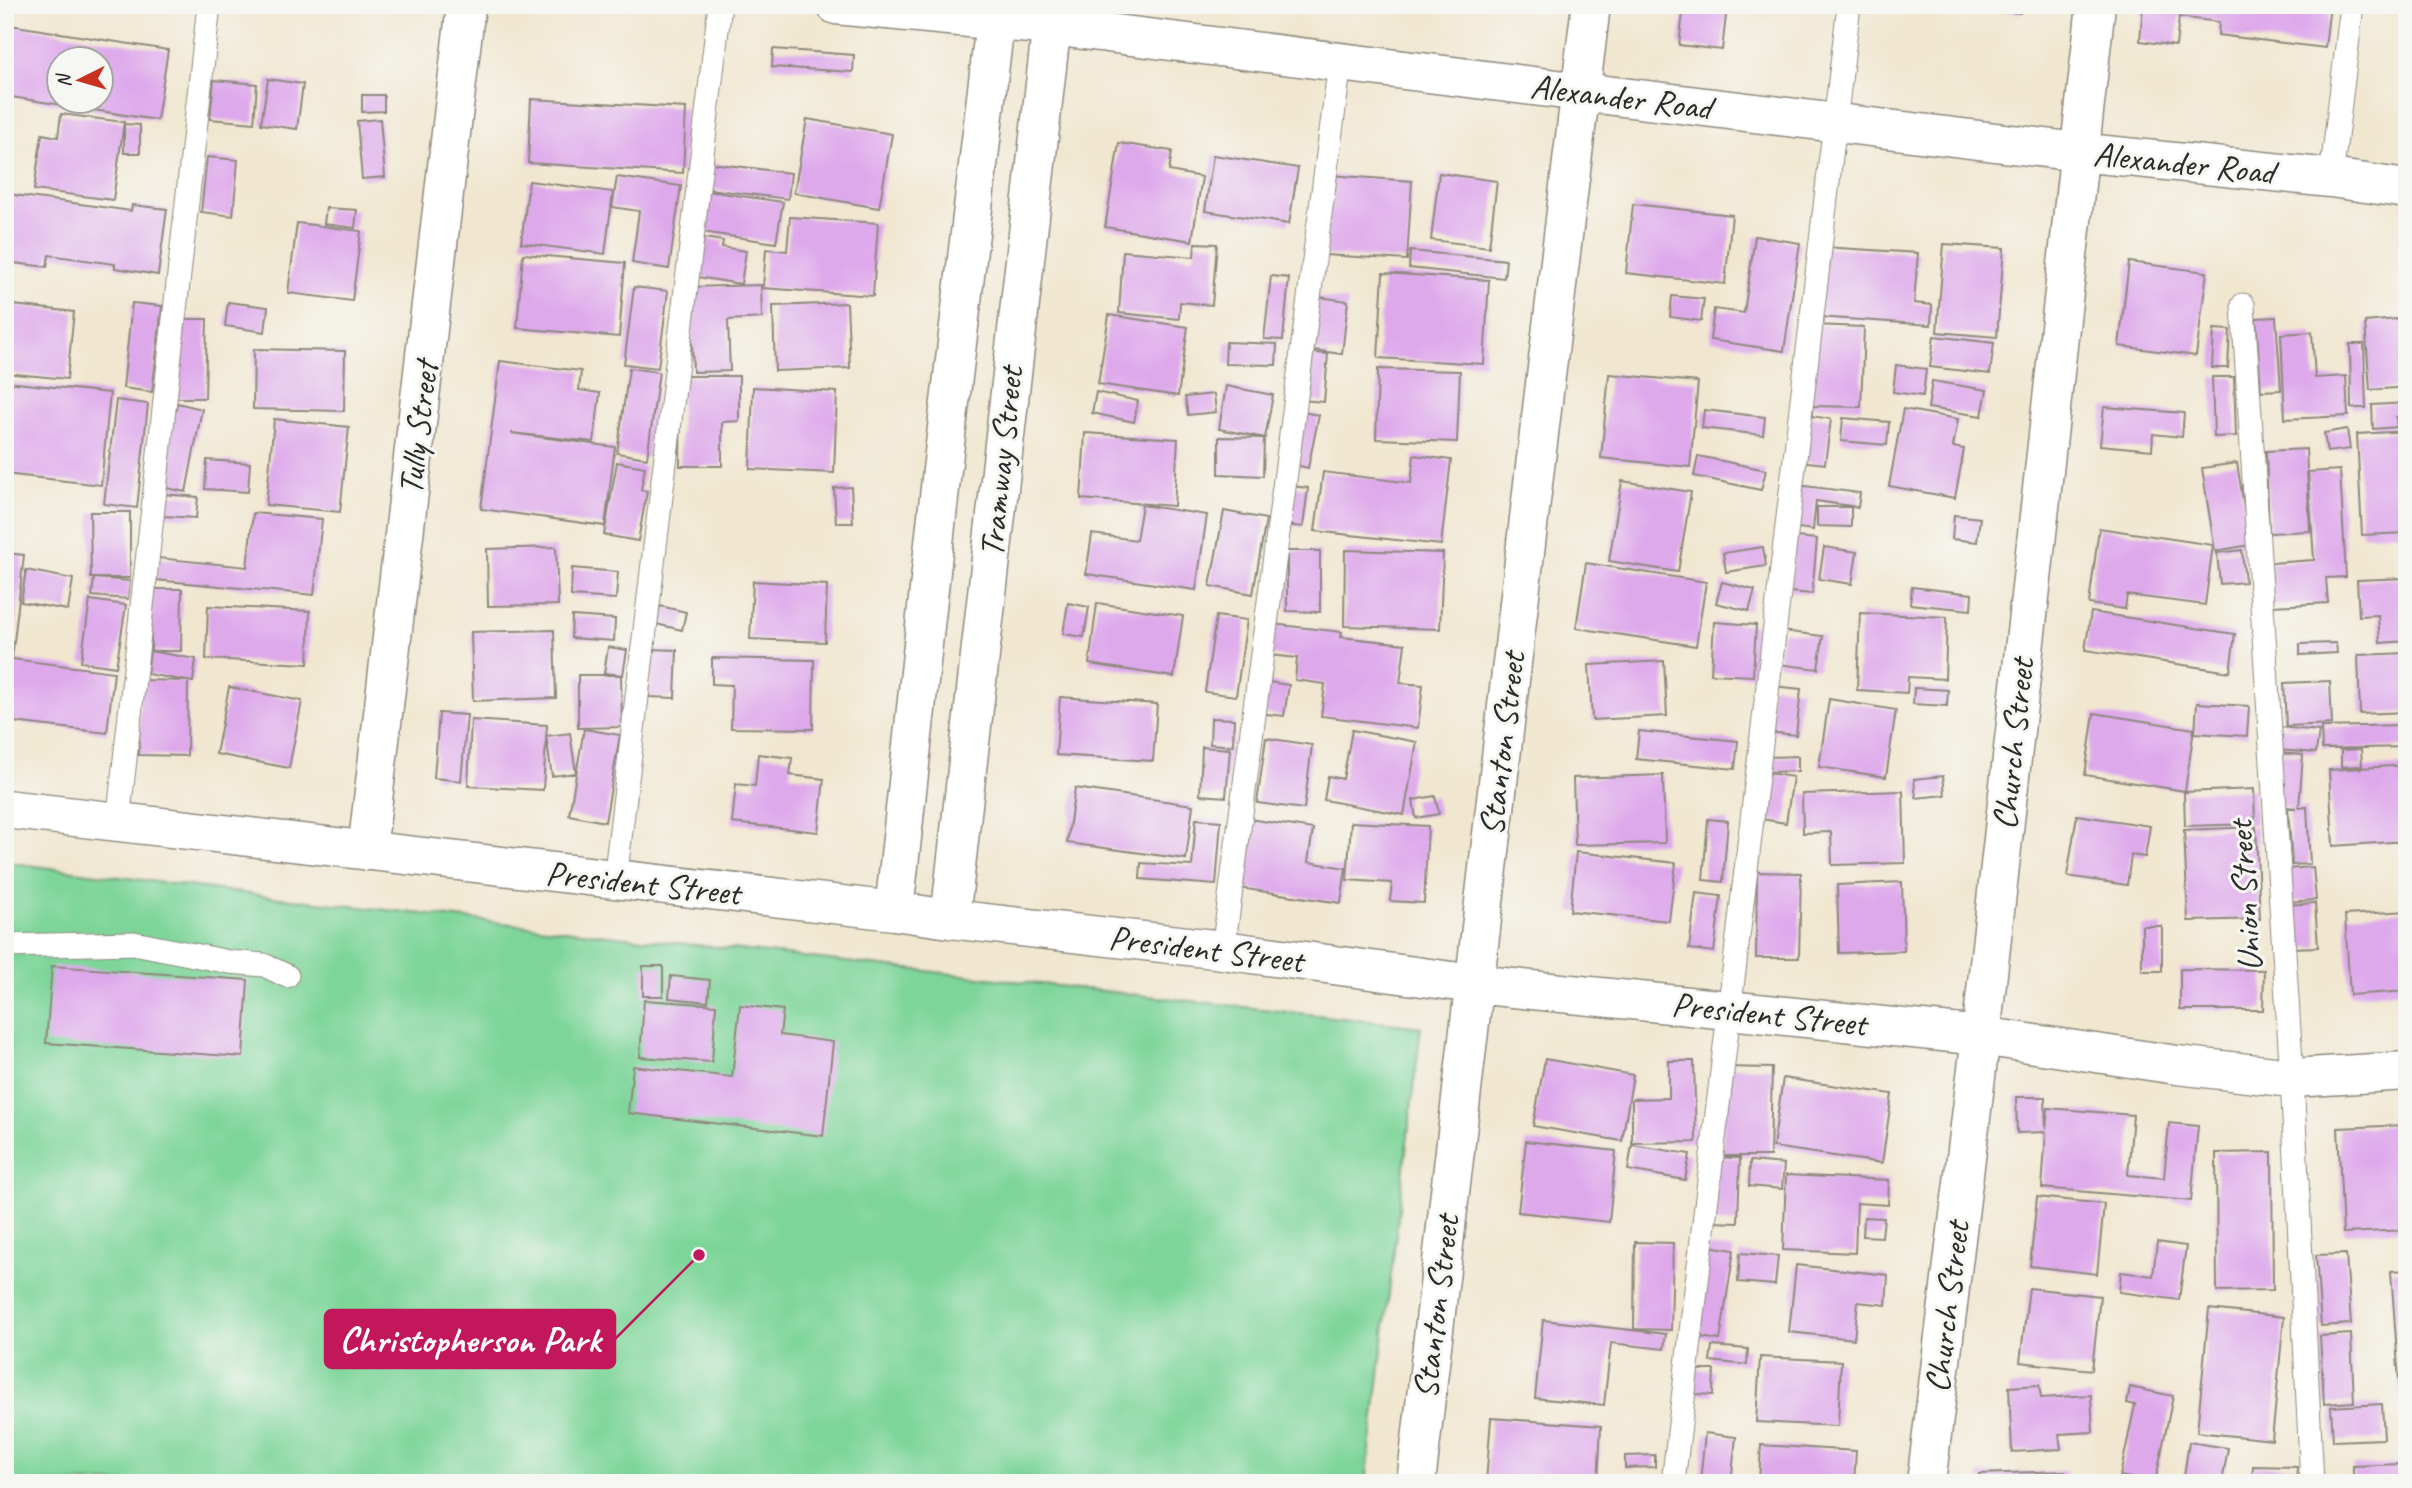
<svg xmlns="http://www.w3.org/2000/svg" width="2412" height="1488" font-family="Caveat,sans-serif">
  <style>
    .green { fill: #7ed59a; stroke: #548062; stroke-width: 2 }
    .building { fill: #dea9eb; fill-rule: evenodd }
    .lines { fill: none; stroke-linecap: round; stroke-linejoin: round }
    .lane-casing { stroke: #8e897e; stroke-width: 25 }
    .street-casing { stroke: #8e897e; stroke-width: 41 }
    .lane { stroke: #fff; stroke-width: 23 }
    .street { stroke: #fff; stroke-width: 38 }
    .labels { text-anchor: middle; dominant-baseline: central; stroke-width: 6; stroke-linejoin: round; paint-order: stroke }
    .street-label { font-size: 35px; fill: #2b2b2b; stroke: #f6f6f2 }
    .leader { fill: none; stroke: #c2185b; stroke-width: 2.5 }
    .callout-dot { fill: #c2185b; stroke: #f6f6f2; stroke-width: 2.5 }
    .callout { fill: #c2185b; stroke: #c2185b; stroke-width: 2.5 }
    .callout-label { font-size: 37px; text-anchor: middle; font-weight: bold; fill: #fff }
  </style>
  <rect width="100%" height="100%" fill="#f6f6f2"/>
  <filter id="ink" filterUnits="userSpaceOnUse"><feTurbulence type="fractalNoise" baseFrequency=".0143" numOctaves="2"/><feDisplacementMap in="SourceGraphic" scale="14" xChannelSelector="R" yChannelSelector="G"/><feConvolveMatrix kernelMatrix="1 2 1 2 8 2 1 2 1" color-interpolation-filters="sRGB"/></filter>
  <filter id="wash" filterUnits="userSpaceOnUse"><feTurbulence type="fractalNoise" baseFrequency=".00686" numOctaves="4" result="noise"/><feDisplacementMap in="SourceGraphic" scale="28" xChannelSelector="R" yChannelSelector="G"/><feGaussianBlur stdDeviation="1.57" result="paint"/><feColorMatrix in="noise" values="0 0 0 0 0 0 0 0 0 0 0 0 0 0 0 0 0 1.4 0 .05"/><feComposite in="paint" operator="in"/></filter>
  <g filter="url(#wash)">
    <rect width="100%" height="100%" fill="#f1e7d0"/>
    <path class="green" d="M5,862L281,898L1421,1027L1366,1483H5Z"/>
    <g id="blocks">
      <path class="building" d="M1684,5L1727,7L1722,50L1679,45Z
        M1857,5H1876V11H1857Z
        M1969,5H2020V13L1969,7Z
        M2143,5H2330L2325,48L2218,35L2219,22L2179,17L2176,46L2140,41Z
        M2389,5H2407V11L2389,9Z
        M10,25L168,50L157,120L5,96V54ZM60,60H102V102H60Z
        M773,49L854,55L853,72L772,67Z
        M268,79L303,84L297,129L261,124Z
        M214,80L257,84L254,123L210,119Z
        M362,95H384V111L362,112Z
        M531,99L686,108L683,173L528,163Z
        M61,114L124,122L113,200L34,190L42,134L58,137Z
        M380,119L385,177L362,179L357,121Z
        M807,119L892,134L879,208L794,193Z
        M124,124L140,125V153H124Z
        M1119,143L1172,151L1169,171L1202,177L1192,241L1105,227Z
        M1213,155L1298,168L1289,224L1205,211Z
        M207,157L238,160L233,216L201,212Z
        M711,163L791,173L788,199L708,189Z
        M1439,173L1497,181L1489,247L1431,240Z
        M1329,175L1412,181L1407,260L1325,255Z
        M617,177L681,186L669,269L632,263L639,211L612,207Z
        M529,181L613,192L605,254L521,243Z
        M708,191L783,202L776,243L702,232Z
        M7,194L131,211L132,205L167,209L158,275L115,268V264L49,255L47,267L5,262Z
        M1633,204L1732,215L1725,284L1626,273Z
        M326,208L357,210L355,228L324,224Z
        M790,217L878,223L873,296L763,288L766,249L787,251Z
        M297,223L361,231L352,301L288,293Z
        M1755,236L1800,243L1784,351L1710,340L1714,309L1744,313Z
        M704,238L723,241L722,247L746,251L741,284L697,277Z
        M1195,243L1217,244L1212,305L1180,302L1179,319L1119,313L1123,251L1194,257Z
        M1944,244L2004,248L1997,337L1937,332Z
        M1823,247L1918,253L1914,303L1932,305L1931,325L1819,317Z
        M1410,251L1506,260L1504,278L1409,268Z
        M523,254L625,263L619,337L517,328Z
        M2129,262L2207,272L2196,356L2119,346Z
        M1383,273L1489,280L1484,364L1378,358Z
        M1271,276L1289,278L1283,340L1264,339Z
        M761,285L762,318L728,320L730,371L693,372L690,287Z
        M634,287L668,291L658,368L624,364Z
        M1312,296L1348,301L1342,354L1306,349Z
        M1672,296L1704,299L1701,321L1670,317Z
        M228,302L268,307L265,332L225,326Z
        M132,303L162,306L152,392L123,388Z
        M847,303L850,368L775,371L773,306Z
        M5,304L74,312L67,379L5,373Z
        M1109,315L1188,327L1178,396L1098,384Z
        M2276,317L2281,390L2261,391L2256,318Z
        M2407,318V387L2370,390L2365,322Z
        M180,319H207L205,398H177Z
        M1813,325L1864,327L1861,407L1810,406Z
        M2214,329L2230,330L2228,368H2212Z
        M2312,332L2315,378L2346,376L2348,416L2285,419L2281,334Z
        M1934,336L1994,343L1990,374L1930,367Z
        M1226,342L1277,344L1276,365L1225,364Z
        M2350,344H2364L2366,408H2351Z
        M254,349L345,351L344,411L253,409Z
        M1305,352L1328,354L1324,402L1301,400Z
        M500,361L581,371L579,390L600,393L594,442L511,433L615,447L605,526L481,509Z
        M1896,365L1926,369L1923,396L1893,392Z
        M629,368L659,372L647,458L617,453Z
        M1378,369L1460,371L1457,442L1376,439Z
        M1609,374L1698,382L1690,467L1601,458Z
        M681,376H739V421L722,422V466H680Z
        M2212,377H2234L2236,436L2214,437Z
        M1932,381L1987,390L1982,416L1928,408Z
        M7,382L110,393L101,485L5,474Z
        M1226,386L1273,395L1265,438L1219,429Z
        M753,387L837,392L834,473L750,469Z
        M1096,392L1138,401L1134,422L1092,413Z
        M1214,394L1216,412L1188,415L1185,397Z
        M116,400L148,404L137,508L104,504Z
        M177,403L202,409L186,492L161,487Z
        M2407,403V416L2396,417L2397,427L2373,429L2372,405Z
        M2104,407L2184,413L2182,437L2153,434L2152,450L2100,445Z
        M1903,409L1958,419L1953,447L1964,449L1955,498L1889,486Z
        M1704,410L1765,417L1763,435L1702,428Z
        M1302,412L1319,415L1308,468L1291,464Z
        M1805,415L1831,419L1825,464L1799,461Z
        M1843,418L1889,422L1887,445L1841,441Z
        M274,419L349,427L340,512L266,505Z
        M2347,429L2350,449L2327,452L2324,433Z
        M2407,431V533L2362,535L2357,434Z
        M1085,433L1178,439L1174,506L1081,499Z
        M1219,437L1264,438L1263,476L1219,474Z
        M2306,449L2310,531L2269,533L2266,451Z
        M1414,455L1451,460L1441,545L1315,531L1323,472L1411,483Z
        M1698,456L1766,470L1761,490L1694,476Z
        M207,460L250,463L248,492L205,489Z
        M617,462L645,467L641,490L647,491L638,541L604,535Z
        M2237,463L2250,545L2215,551L2202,468Z
        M2340,470L2346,577L2326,578L2328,603L2272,606L2271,563L2314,560L2308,472Z
        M1622,481L1691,492L1678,572L1609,561Z
        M1797,485L1860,493L1858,507L1816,501L1813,530L1791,527Z
        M1291,486L1308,488L1303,527L1286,525Z
        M851,487L853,523H836L834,488Z
        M163,494L198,497L196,518L163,516Z
        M1142,505L1207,515L1196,590L1086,574L1092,534L1136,540Z
        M1817,507H1851V527L1817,526Z
        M1224,511L1266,519L1253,594L1210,586Z
        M90,512H130V578H91Z
        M253,513L322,519L314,595L156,580L158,558L247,567Z
        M1954,515L1980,518L1977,542L1952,539Z
        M2099,528L2213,545L2205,605L2127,595L2125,609L2089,604Z
        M1795,537L1817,539L1812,594L1790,592Z
        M556,547L558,605L488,606L487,549Z
        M1763,547L1766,566L1726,572L1723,553Z
        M1824,547L1857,552L1852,584L1819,579Z
        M1345,550L1443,553L1440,629L1344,626Z
        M2242,550L2245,582L2220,584L2217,553Z
        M1287,551H1320V612L1287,611Z
        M5,553L24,555L12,659L114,672L107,733L5,721Z
        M1586,563L1706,582L1696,646L1576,628Z
        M572,568L618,572L616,599L571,596Z
        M26,570L73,579L68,610L21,602Z
        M94,578L130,581L128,599L92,596Z
        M2407,578V641L2380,643L2378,615L2359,616L2357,580Z
        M753,581L827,585L825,642L750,639Z
        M1722,582L1755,590L1749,611L1716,603Z
        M1912,587L1972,594L1971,610L1910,604Z
        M151,589H182L181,651H151Z
        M90,600L126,605L116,667L81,662Z
        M1068,603L1089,607L1084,637L1063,634Z
        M1097,603L1183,616L1174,677L1089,664Z
        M208,606L310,611L308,664L206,659Z
        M660,606L686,612L682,630L656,624Z
        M2091,612L2235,634L2230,672L2085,650Z
        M1860,613L1947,617L1945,679L1908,677L1907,693L1857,690Z
        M572,616L615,619L614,641L571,638Z
        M1216,616L1247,620L1236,696L1205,692Z
        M1714,622L1756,625L1753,676L1711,674Z
        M1272,624L1342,632L1341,637L1405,644L1400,683L1423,685L1418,728L1321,716L1325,684L1295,680L1297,658L1269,655Z
        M554,630L556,698L473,701L471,632Z
        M1782,631L1823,636L1818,669L1777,664Z
        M2336,643L2337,653L2300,655V644Z
        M608,647L627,650L623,675L604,673Z
        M651,649L677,650L675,698L649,697Z
        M150,651L196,659L193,682L147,674Z
        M2407,653V712L2360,714L2358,655Z
        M712,658L814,660L813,729L731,728L732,685L712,684Z
        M1664,661L1667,716L1592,720L1589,665Z
        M578,675H621L622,727L578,728Z
        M140,680L188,681L187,756L139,755Z
        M1262,681L1289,685L1284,716L1258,713Z
        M2330,681L2332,724L2286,726L2284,683Z
        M1772,686L1801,689L1796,735L1767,732Z
        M229,687L302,701L289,768L216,754Z
        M1914,688L1948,690L1947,706L1913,704Z
        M1060,697L1157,704L1153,761L1056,755Z
        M1829,699L1896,710L1886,777L1819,767Z
        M2197,703L2249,706L2247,736L2195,733Z
        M439,713L467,715L461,781L434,778Z
        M2094,713L2194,729L2185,791L2085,775Z
        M1211,718L1234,719L1233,746L1210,744Z
        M471,720L547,725L543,790L468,786Z
        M2404,725L2405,747L2322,749L2321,727Z
        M2280,727L2319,731L2316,753L2279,750Z
        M584,729L620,735L605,822L569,815Z
        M1352,730L1417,742L1404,815L1324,800L1328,776L1343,779Z
        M1639,731L1738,741L1735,769L1636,759Z
        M570,733L576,773L552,776L546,736Z
        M1266,738L1312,745L1304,809L1257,803Z
        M1202,747L1230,749L1226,797L1200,795Z
        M2361,749L2362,766L2341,767V750Z
        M2279,753L2303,755L2299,808L2307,807L2310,864L2292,865L2288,808H2296L2276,806Z
        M758,754L792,758L790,775L824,779L818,832L732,823L736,784L755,786Z
        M1798,756V771L1767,772V757Z
        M2407,765V841L2333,846L2329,770Z
        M1762,772L1793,777L1786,823L1755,818Z
        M1663,775L1665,843L1575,845L1573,778Z
        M1943,776L1945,795L1916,798L1914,779Z
        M1075,788L1193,805L1186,859L1067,843Z
        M2254,789L2255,824L2185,826L2184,792Z
        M1903,791L1905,863L1832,865L1831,832L1803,833L1802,794Z
        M1435,796L1439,814L1416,818L1413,800Z
        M2077,815L2150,826L2145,857L2131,855L2127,885L2067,876Z
        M1196,819L1221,821L1216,885L1140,879L1141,863L1192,866Z
        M1249,819L1313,829L1308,862L1346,868L1341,903L1239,888Z
        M1708,819L1728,821L1723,882L1703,880Z
        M1351,822L1428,826L1424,903L1390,901L1392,883L1347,880Z
        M2256,827L2260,919L2188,921L2184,830Z
        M1576,852L1676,863L1669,921L1570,911Z
        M2313,867L2316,900L2287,902L2286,869Z
        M1757,872L1801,873L1799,958H1756Z
        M1902,882L1904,951L1839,953L1837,885Z
        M1696,893L1721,896L1714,952L1689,949Z
        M2315,903L2318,947L2291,948L2288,905Z
        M2407,911V991L2350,995L2345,915Z
        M2142,926H2162V971H2142Z
        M52,966L248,980L243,1057L46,1043Z
        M643,966H663V996H643Z
        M2180,969L2264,970L2263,1010H2180Z
        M671,976L710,980L708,1002L669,998Z
        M644,1000L716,1005L712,1062L640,1057Z
        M740,1005L783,1010L780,1035L833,1042L823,1136L628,1113L633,1066L732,1077Z
        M1545,1059L1633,1075L1622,1141L1533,1126Z
        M1669,1061H1694L1696,1142L1632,1143V1099L1669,1098Z
        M1724,1067L1772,1068L1770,1156H1723Z
        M1783,1078L1892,1094L1882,1163L1773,1147Z
        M2016,1097H2045L2046,1129L2048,1108L2133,1115L2128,1175L2164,1178L2169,1123L2198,1126L2191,1201L2042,1188L2046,1132L2017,1133Z
        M2407,1125V1230L2343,1233L2338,1128Z
        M1526,1141L1616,1151L1609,1222L1518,1212Z
        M1632,1145L1690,1154L1685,1180L1628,1170Z
        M2272,1152L2273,1290L2217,1291L2216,1153Z
        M1713,1157L1740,1158L1738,1223L1712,1222Z
        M1750,1161L1784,1164L1782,1189L1749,1186Z
        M1786,1175L1889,1180L1888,1205L1857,1203L1855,1253L1783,1250Z
        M2037,1197L2104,1204L2097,1274L2030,1266Z
        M1864,1217L1884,1218L1882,1237L1863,1236Z
        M1635,1242L1673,1243L1671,1330L1634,1329Z
        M2157,1242L2186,1246L2179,1300L2119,1292L2121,1272L2153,1276Z
        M1708,1246L1734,1250L1720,1340L1694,1336Z
        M1740,1253L1778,1256L1775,1285L1738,1282Z
        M2346,1254L2351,1324L2321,1326L2316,1255Z
        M1796,1265L1888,1275L1886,1305L1858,1302L1854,1339L1789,1332Z
        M2407,1270V1396H2400L2391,1271Z
        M2029,1288L2100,1296L2092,1370L2020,1362Z
        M2209,1309L2284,1317L2272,1440L2197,1432Z
        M1543,1320L1666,1334L1664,1349L1611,1343L1604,1405L1535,1398Z
        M2351,1334L2354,1402L2324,1404L2320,1336Z
        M1712,1346L1748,1349L1747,1365L1710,1361Z
        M1760,1357L1841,1361L1838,1426L1756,1422Z
        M1695,1370H1714L1713,1395L1695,1394Z
        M2039,1385L2041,1398L2091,1395L2093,1432L2059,1434L2061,1449L2012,1452L2009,1387Z
        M2130,1387L2173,1396L2155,1483L2120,1476L2135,1405L2127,1403Z
        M2382,1404L2384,1439L2333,1441L2331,1407Z
        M1491,1418L1601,1426L1598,1483H1486Z
        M1705,1433L1736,1437L1731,1483L1700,1482Z
        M2189,1442L2228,1448L2222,1483H2183Z
        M1761,1445L1856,1451L1854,1483H1759Z
        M1655,1455V1467L1625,1468V1456Z
        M2400,1464L2401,1483H2353V1466Z
        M2253,1466L2297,1467L2296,1483H2252Z
        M2065,1471L2066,1483H1980L1979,1474Z"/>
    </g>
  </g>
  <g filter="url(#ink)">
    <use href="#blocks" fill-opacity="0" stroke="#8e897e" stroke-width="2"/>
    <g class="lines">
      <defs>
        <path id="lane" d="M2331,178L2352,5
          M2243,305L2292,1078L2312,1483
          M118,822L209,5
          M615,880L720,5
          M5,946L134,943L229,962L264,965L287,976
          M1223,950L1340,63
          M1673,1483L1849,5"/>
        <path id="street" d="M836,5L1051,26L1581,92L2078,152L2331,178L2407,189
          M5,809L894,911L950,919L1223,950L1474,984L1981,1036L2177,1065L2292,1078L2407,1071
          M367,851L466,5
          M894,911L942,470L997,5
          M950,919L1054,5
          M1416,1483L1535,467L1591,5
          M1926,1483L1981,1036L2096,5"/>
      </defs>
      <use href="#lane" class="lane-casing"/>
      <use href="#street" class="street-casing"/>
      <use href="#lane" class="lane"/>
      <use href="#street" class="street"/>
    </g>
  </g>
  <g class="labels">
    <g class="street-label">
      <text transform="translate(1621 97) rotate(7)">Alexander Road</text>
      <text transform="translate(2184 163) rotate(6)">Alexander Road</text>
      <text transform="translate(418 428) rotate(-83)">Tully Street</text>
      <text transform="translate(1001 462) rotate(-84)">Tramway Street</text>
      <text transform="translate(1502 744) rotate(-83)">Stanton Street</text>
      <text transform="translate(2013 744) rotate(-84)">Church Street</text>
      <text transform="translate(643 883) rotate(6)">President Street</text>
      <text transform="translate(2245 896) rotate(-94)">Union Street</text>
      <text transform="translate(1206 949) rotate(7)">President Street</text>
      <text transform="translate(1769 1014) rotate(6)">President Street</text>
      <text transform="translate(1436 1307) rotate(-83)">Stanton Street</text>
      <text transform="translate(1947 1307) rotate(-83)">Church Street</text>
    </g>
  </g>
  <path class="leader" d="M699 1255L615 1339"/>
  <circle class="callout-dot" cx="699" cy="1255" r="7"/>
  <rect class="callout" x="325" y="1310" width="290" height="58" rx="7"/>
  <g class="callout-label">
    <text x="470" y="1352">Christopherson Park</text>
  </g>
  <rect width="2412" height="1488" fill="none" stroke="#f6f6f2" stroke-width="28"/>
  <g transform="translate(80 80) rotate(265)"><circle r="33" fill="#f6f6f2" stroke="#a5a5a2" stroke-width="2"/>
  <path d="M0-5L12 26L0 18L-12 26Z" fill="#c8321e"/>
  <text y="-10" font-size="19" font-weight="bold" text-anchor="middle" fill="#2b2b2b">N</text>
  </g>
</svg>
